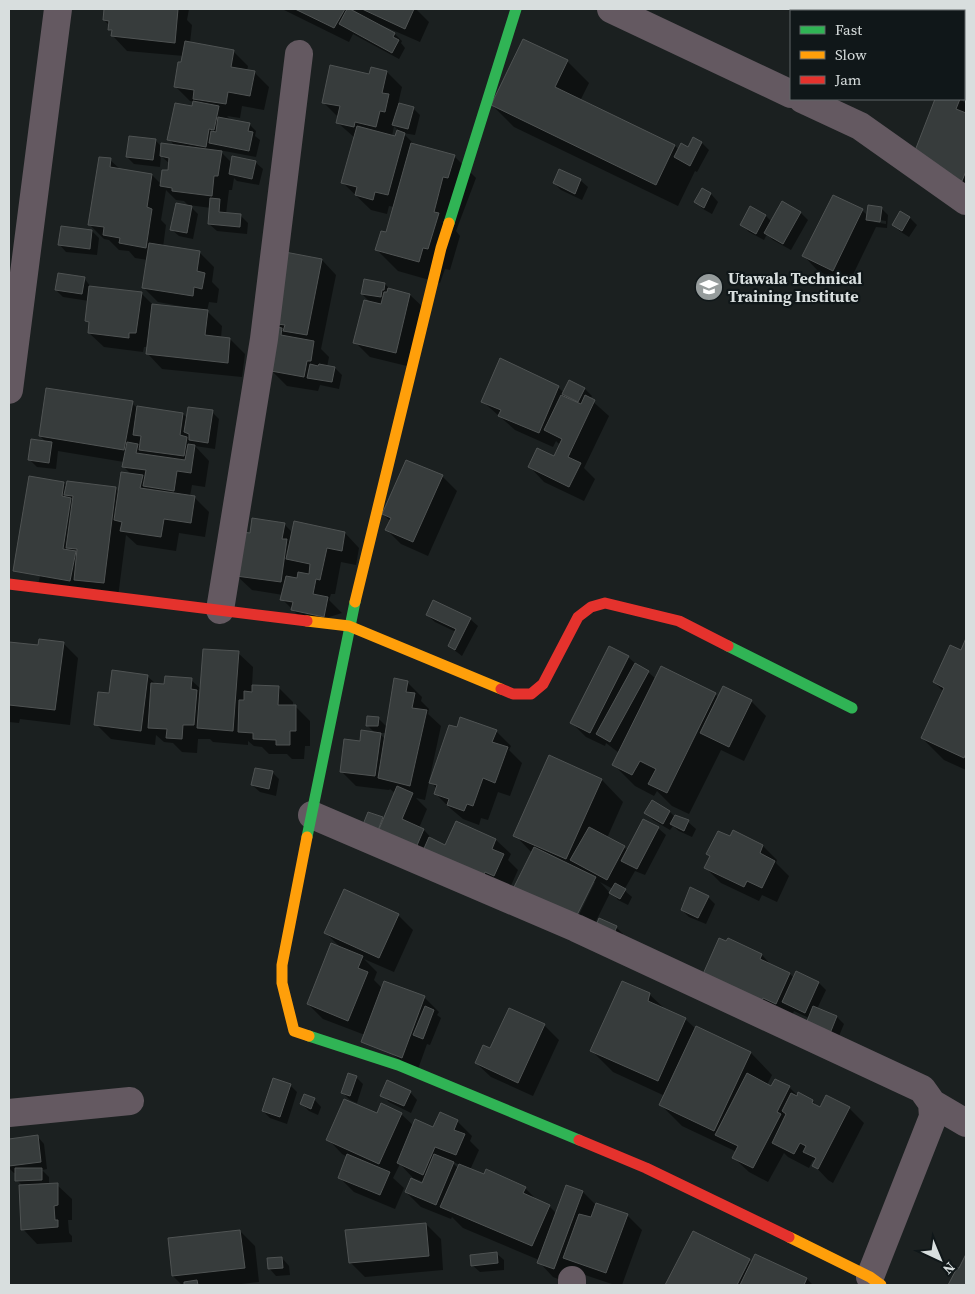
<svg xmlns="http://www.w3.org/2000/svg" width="975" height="1294" font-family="'Source Serif 4',serif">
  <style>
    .shadow { fill: #0007; fill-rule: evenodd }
    .building { fill: #373c3c; stroke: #4f5353 }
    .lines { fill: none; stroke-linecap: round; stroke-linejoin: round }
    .street { stroke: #645961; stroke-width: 28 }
    .fast { stroke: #30b455; stroke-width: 11 }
    .slow { stroke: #ff9f0a; stroke-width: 11 }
    .jam { stroke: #e5322d; stroke-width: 11 }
    .labels { text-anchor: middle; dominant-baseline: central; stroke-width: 4.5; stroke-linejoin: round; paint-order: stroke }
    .poi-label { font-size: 16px; font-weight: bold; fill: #d8dede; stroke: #101719; text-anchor: start }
  </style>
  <rect width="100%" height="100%" fill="#1b2020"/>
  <path class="shadow" d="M105,9H189L187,20L192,25L190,43L233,51L248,66L247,71L254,72L269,87L264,110L242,106L240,118L227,116L232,121L249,124L256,131L255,136L260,140L256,157L219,150L232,163L255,162L263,169L259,185L237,181L234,178L232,190H229L226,214L241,216L248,223L247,234L217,231L209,224L211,208L189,205L198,214L193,239L179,236L171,229L190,207L184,201L176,200L166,190L161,220L166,225L163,247L199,252L214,267L212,282L219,289L217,303L209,302L207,311L222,326L221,338L230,339L245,354L242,377L162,369L148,354V347H144L143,352L104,347L89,333L90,324L86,320L89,301L63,297L56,290L84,278L91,287L141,293L154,306L191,310V308L158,302L143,287L148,260L135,258L129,251L119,250L109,240L104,239L89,224L110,160L121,170L152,175L162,185L169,172L170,164L161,156L160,167L134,164L127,157L155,140L162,147L175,146L169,139L193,107L194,102L190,101L175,86L184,56L127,51L113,36V33L109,29V25L104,20Z
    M282,9H416L429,22L420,42L381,25L380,26L395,34L402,41L401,43L405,48L399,59L353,34L349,42Z
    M801,9H881L880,11H801Z
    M524,41L568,62L589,83L580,101L675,146L679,150L689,149L694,139L702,143L709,150L697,172L695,171L678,206L514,127L492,105Z
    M372,69L387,72L402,87L398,104L413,108L420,115L415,135L403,133L416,146L454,156L476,178L456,231L460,236L450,270L445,269L440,283L398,271L377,250L386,233L394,207L389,206L387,214L371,210L343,183L355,138L338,123L339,118L323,102L370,75ZM394,126L401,133L395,137L392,136Z
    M937,99H961L966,104V190L912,160Z
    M560,171L580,180L588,187L582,200L561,190L554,183Z
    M702,190L711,194L718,202L712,214L703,209L696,202Z
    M750,208L766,216L772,222L801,213L808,220L791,250L773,240L767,234L764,240L749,232L742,225Z
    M881,208L888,215L887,228L876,227L848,285L818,271L804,256L862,210L868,216ZM874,219L886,221V224L874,222Z
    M901,213L910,218L917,225L909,237L901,232L893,225Z
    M92,231L99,238L97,255L66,252L59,244Z
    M322,260L336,275L321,349L329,357L327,367L335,368L342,375L339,389L320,385L318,391L287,386L272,371V322Z
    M385,284L391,290L410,295L425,309L411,367L370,357L355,342L371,303L362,294Z
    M569,381L585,389L592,396L590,399L609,416L584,468L595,479L584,501L544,482L530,467L554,457L560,445L556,441L553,447L515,430L482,401L558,387L564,393Z
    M132,403L137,408L183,414L187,418L212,412L219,419L215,449L195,446L209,461L205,487L192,485L190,496L194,497L209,512L205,537L179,533L176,551L137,545L126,535L118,597L36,592L64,483L67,486L115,488L119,493L132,475L124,467V462L58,451L56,469L37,467L30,460L46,442L40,436Z
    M442,476L457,491L428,556L401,544L387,530L391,522L383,514Z
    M284,524L293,533H345L359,548L356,565L341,562L335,594H331L329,600L342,613L307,624L282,599L283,595L252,590L237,576L251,535Z
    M427,615L470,619L478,626L462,656L449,646L456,632L435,622Z
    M966,641V770L944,760L922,738L944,692L934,682L962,651Z
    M63,643L78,658L70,725L20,719L19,723L9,722V644L40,647Z
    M238,653L253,667L252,686L278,687L293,702V706L296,707L310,721V746H305L304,759H292L287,754H269L262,747L254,746L248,741V745L213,742L210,739H198L197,753L182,752L173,743L164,742L156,735L155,745L111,739L96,724L110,694L147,676L156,684L166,685L191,680L201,689Z
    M628,657L637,665L648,672L656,679L661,668L715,694L719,698L751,701L766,716L744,761L721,750L689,814L672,806L657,791L654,796L635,786L614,765L619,753L606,743L605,746L586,737L571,722Z
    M407,682L422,697L421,701L429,709L428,714L441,726L425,800L416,798L427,809L419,828L424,830L435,842L445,846L456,823L496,840L511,854L508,860L518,870L509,890L371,834L382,818L384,820L395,793L390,789L389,790L356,786L341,771L361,742L375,733L367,725L378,718L387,727ZM379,733H386L385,739Z
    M496,731L511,746L509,750L522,763L510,796L498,792L488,820L481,818L479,825L463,819L450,808L435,793L437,789L431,782Z
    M550,757L602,780L623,802L607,838L628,850L644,820L658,828L666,835L645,875L635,871L624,890L632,897L628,905L618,900L611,892L613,889L600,882L610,893L591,931L579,925L575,932L546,918L515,887L532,853L515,835ZM592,882H595L575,923L573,922Z
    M272,772L279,779L276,796L260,792L252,785Z
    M670,812L675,817L688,822L696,829L692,837L679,831L673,826L670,830L653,820L646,813Z
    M734,832L763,846L777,860L776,863L789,876L777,902L762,895L759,901L721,883L706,868L711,857L708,854L731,838Z
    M345,891L398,915L413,930L394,972L364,959L377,972L374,980L383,989L424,997L439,1012L437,1015L441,1018L430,1045L427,1044L417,1072L365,1035L323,1019L308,1004L342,949L325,932Z
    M708,897L715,904L706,924L689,917L682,910Z
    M600,920L616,927L623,934L618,947Z
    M728,940L762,955L772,966L790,974L794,978L796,973L819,983L826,990L817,1009L837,1017L844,1024L836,1043L809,1018L794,1011L791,1018L774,1019L727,942Z
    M622,982L650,995L665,1009L685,1019L696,1029L697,1028L751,1053L772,1075L767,1085L772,1087H789L798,1096L812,1101L820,1109L849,1108L864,1123L833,1183L828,1180L814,1165L815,1162L813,1160L809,1168L788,1157L784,1153L768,1182L749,1172L734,1158L737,1152L682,1126L661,1105L665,1096L613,1072L592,1051Z
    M544,1025L559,1040L533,1096L491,1077L476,1063L491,1050Z
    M356,1077L363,1084L357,1103L350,1100L343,1093Z
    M290,1085L297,1092L287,1124L270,1118L263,1111Z
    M410,1092L417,1100L411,1113L389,1102L382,1095Z
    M314,1099L321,1107L318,1115L309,1111L302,1104Z
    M401,1114L414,1126L434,1129L457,1121L472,1136L470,1141L479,1150L470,1170L525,1188L538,1201L549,1206L557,1214L567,1186L583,1192L596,1205L627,1215L642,1230L622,1285H615L579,1273L569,1283L553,1277L539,1262V1260L463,1228L452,1217L451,1219L421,1207L406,1192L423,1185L424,1182L413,1178L400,1164L393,1178L404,1188L395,1209L354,1192L339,1177L348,1157L342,1154L328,1139L377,1115ZM451,1161L460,1165L458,1168Z
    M37,1136L44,1144L47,1169L42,1170L49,1177V1185H57L72,1199V1220H68L69,1233L72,1236V1242L37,1244L23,1229V1186L17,1180V1173H14L9,1168V1140Z
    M426,1224L441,1239L443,1270L365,1277L350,1262Z
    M240,1231L255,1246L259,1282L233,1285H182L173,1276Z
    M693,1232L749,1260L752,1263L756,1256L807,1279L813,1285H667Z
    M496,1253L504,1260V1270L480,1272L472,1265Z
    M282,1258L289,1266L290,1275L276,1276L269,1268Z"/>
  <path class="building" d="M104,9H178L175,43L111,36L112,30H108L109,21L103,20Z
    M295,9H345L334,28Z
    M347,9H350L395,33L393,37L399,40L392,53L339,24Z
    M362,9H414L405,29Z
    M800,9H860L859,11H799Z
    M523,39L568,60L555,87L675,145L656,185L491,105Z
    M185,41L234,50L231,67L255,71L250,96L228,92L226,104L193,99L194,90L174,87L178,62H181Z
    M330,65L369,74L371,67L387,71L382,93L389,94L385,112L380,111L376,127L355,122L354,127L336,123L340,106L322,103Z
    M935,99H960L956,109L966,113V171L962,181L911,161Z
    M193,101L219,106L214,130L209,129L206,147L167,140L175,103L192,106Z
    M399,103L414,107L408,129L392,125Z
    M218,117L250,123L248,131L253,132L249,151L209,143L211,131L216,132Z
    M357,126L395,136L397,130L405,133L388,195L375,192L373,200L355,195L357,187L341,183Z
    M129,136L156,139L153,160L126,157Z
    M693,137L702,142L690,166L674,157L681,143L688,147Z
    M161,143L222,151L218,176H214L212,196L172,191V188L160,186L162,170H168L169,158L160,156Z
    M411,143L455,155L448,178L443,177L434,212L439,213L428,249L423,248L419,262L375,250L381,231L386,232Z
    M232,156L256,161L252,179L229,174Z
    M99,157L111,158L110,167L152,174L147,207L152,209L146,248L119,243L120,238L103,235L104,227L88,225Z
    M559,169L581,179L575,194L553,183Z
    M702,188L711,193L704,208L694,202Z
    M833,195L863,209L833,271L802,256Z
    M210,198L220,199L219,212L241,214L240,227L208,224Z
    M782,201L801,212L783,244L764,233Z
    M176,203L192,206L187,233L170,230Z
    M868,205L882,207L880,222L866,220Z
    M750,206L766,215L756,234L740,225Z
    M900,211L910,217L902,231L892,225Z
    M61,226L92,230L90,249L58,245Z
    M149,243L200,251L197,271L205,273L202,289L194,287L193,296L142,288Z
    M285,252L322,259L307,335L283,331L285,325L270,323Z
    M58,273L85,277L82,294L55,290Z
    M364,279L385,283L384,290H382L381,297L361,294Z
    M89,286L142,292L136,333H129V338L88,333L89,322L85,321Z
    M388,288L410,294L396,353L353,343L364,300L381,304L384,292H387Z
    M152,304L208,310L205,335L230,338L228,363L146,354Z
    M271,326L282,328L281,335L314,341L311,361H307L304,377L271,371Z
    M500,358L559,386L539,433L498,416L501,410L481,402Z
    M310,364L318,366L319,364L335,367L332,382L307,378Z
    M569,380L585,388L578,402L562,394Z
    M46,388L133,401L124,450L39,436Z
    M561,395L581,404L585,395L595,400L568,457L581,463L569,487L528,467L537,448L554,456L562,439L544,430Z
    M137,406L183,413L180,435L187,437L184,456L139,450L141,436L133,435Z
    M188,407L213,410L208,443L189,440V434L184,432Z
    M31,439L52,442L49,463L28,460Z
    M127,442L138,444L136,453L185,460L188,444L195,445L191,473L177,471L174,491L143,486L146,470L122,467Z
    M406,460L443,475L413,542L385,530L391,518L382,514Z
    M121,472L143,475L140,488L195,496L191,523L164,519L161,537L120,531L122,522L114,520Z
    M29,476L64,482L62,496L71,498L63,549L76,551L70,581L13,571Z
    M67,481L116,487L104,583L74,580L77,549L66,548L73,496L64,495Z
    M252,518L285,523L282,539H287L281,582L236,576L242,532L250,533Z
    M294,521L345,532L342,551L327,548L320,580L316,579L313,594L328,597L324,617L291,610L293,602L280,600L286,576L297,578L298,572L309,574L310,564L286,559Z
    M433,600L471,618L455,650L448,646L456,629L426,615Z
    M966,638V753L964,758L921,738L944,688L933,682L950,645L961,650Z
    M39,639L64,642L55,710L9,705V642L38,645Z
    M609,646L629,656L590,733L570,723Z
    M203,649L239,651L233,731L197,728Z
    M635,663L649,671L610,742L596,734Z
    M661,666L716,693L667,793L648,784L656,769L640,761L632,775L612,765Z
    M112,670L148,675L141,731L94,725L98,692L109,693Z
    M165,676L192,678L191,689L197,690L194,725H183L182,739L166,738L167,729L148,728L151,683L164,684Z
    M394,678L408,681L406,692L415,693L412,708L427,710L410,786L378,778Z
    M252,685L279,686L278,705H296V731H290V745H276V740L253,739V733L238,732L239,700H244V691L252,692Z
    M723,686L752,700L729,747L700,733Z
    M367,716L379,717L378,726H366Z
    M460,717L497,730L492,742L508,747L495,783L483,778L473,806L467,804L464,811L447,805L449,799L434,794L437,785L429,783L449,725L457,727Z
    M361,730L381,733L375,776L340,772L344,739L360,741Z
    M549,755L602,779L566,859L513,836Z
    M255,768L273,771L269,789L251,785Z
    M397,786L413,793L402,819L424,829L415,850L377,834Z
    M652,800L670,811L663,824L644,813Z
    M368,812L383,817L377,833L362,827Z
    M675,815L689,820L684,831L670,824Z
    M643,819L659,827L637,869L621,861Z
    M456,821L496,839L492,849L504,854L494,876L485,872L482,879L422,853L429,837L445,845Z
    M589,827L625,846L607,880L570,860Z
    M733,830L763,845L760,853L775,861L762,888L747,881L744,887L704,868L710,856L706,854L718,831L730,836Z
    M534,847L596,877L576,917L514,887Z
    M615,883L626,889L620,899L609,893Z
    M690,887L709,896L698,918L681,910Z
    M344,889L399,914L379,958L324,933Z
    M599,918L617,926L611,941L593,933Z
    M719,938L726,941L728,938L762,954L760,959L790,973L776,1004L763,998L759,1005L703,974Z
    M331,943L363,956L358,968L368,972L348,1021L307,1004Z
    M796,971L819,982L805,1013L782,1002Z
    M384,981L425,996L402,1058L361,1042Z
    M622,981L650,993L648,1001L686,1018L658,1081L590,1051Z
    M425,1006L434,1010L423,1039L413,1035Z
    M813,1006L837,1016L829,1036L805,1026Z
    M509,1008L545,1024L518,1083L475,1063L483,1045L490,1048Z
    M696,1026L751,1052L714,1131L659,1105Z
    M348,1073L357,1076L350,1096L341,1093Z
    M747,1073L771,1086L775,1079L790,1086L777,1112L781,1114L753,1168L732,1158L738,1146L715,1135Z
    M273,1078L291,1084L280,1117L262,1111Z
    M387,1080L411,1091L404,1106L380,1096Z
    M798,1092L813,1100L812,1103L820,1107L826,1095L850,1107L818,1169L812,1166L816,1158L803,1152L806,1146L800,1143L794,1154L772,1143L786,1114L782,1111L791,1093L797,1096Z
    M304,1094L315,1098L311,1109L300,1104Z
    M344,1099L377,1113L381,1103L402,1113L379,1164L326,1140Z
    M440,1112L458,1120L454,1130L465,1134L456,1155L435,1147L423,1175L397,1163L415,1119L433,1127Z
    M38,1135L41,1162L9,1166V1139Z
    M347,1154L390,1172L380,1195L338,1178Z
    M434,1154L454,1162L436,1205L405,1192L411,1178L422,1183Z
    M459,1164L484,1174L486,1169L526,1187L523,1193L550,1205L532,1246L440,1207Z
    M15,1168H42V1180L15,1181Z
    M58,1183V1205L54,1206L55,1220H58V1227L21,1230L19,1185Z
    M566,1185L583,1191L554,1269L537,1263Z
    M596,1203L628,1214L606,1273L563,1258L579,1214L591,1217Z
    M426,1223L429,1256L349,1263L345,1230Z
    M240,1230L245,1268L172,1276L168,1238Z
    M693,1231L750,1259L737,1285H665Z
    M497,1252L498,1263L471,1266L470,1255Z
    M755,1254L807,1278L804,1285H740Z
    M966,1254V1285H948L957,1268H959Z
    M282,1257L283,1268L268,1269L267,1258Z
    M197,1280L198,1285H184V1282Z"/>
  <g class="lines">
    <path class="street" d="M611,9L791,94
      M802,99L860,126L966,201
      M9,390L58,9
      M220,610L264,339L299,54
      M312,815L576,928L922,1089L932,1103L933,1117L870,1277
      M932,1103L966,1123
      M9,1113L130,1101
      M572,1280V1285"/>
    <path class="fast" d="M449,223L516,9
      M728,646L852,708
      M307,837L355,602
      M309,1036L398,1065L579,1140"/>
    <path class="slow" d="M355,602L441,248L449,223
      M307,621L349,626L501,689
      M307,837L282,965V983L294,1031L309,1036
      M789,1237L870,1277L881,1285"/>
    <path class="jam" d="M9,584L307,621
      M501,689L513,694H531L543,684L578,617L591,607L605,603L679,621L728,646
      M579,1140L646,1168L789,1237"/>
  </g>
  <defs>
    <symbol id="university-disc" viewBox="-11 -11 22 22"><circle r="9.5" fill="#969c9c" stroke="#101719"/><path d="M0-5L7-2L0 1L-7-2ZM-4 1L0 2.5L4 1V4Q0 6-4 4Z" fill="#fff"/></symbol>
  </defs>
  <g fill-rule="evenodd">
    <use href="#university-disc" x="693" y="271" width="32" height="32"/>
  </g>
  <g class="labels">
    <g class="poi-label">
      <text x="728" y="278">Utawala Technical<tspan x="728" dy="18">Training Institute</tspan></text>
    </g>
  </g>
  <rect width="975" height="1294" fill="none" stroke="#d8dede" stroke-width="20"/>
  <rect x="790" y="10" width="175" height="90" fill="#101719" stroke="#606768"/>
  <rect x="800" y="26" width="25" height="8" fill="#30b455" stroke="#606768"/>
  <text x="835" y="35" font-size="15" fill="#d8dede">Fast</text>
  <rect x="800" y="51" width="25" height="8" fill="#ff9f0a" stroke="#606768"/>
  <text x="835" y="60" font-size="15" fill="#d8dede">Slow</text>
  <rect x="800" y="76" width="25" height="8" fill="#e5322d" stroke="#606768"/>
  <text x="835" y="85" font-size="15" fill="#d8dede">Jam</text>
  <g transform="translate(940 1259) rotate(136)" stroke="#101719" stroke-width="4" paint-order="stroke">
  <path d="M0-4L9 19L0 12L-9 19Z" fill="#d8dede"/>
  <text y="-8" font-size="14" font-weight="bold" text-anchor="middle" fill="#d8dede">N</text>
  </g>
</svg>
